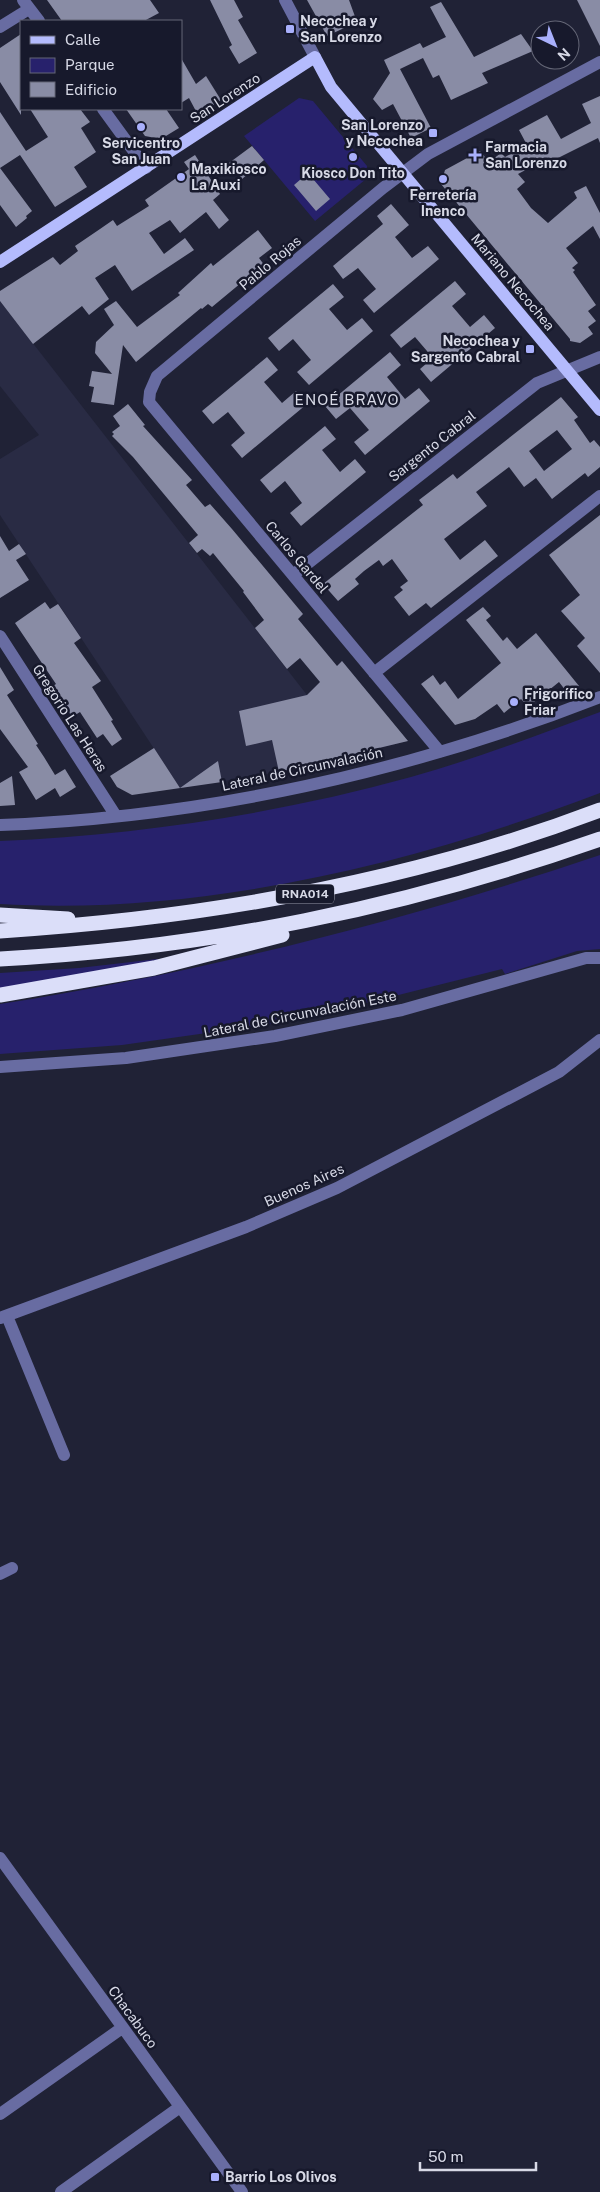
<svg xmlns="http://www.w3.org/2000/svg" width="600" height="2192" font-family="'Public Sans',sans-serif">
  <style>
    .built { fill: #292b44 }
    .green { fill: #27216c }
    .building { fill: #898ca5; fill-rule: evenodd }
    .lines { fill: none; stroke-linecap: round; stroke-linejoin: round }
    .minor { stroke: #686ca2; stroke-width: 12 }
    .major { stroke: #b4bbfd; stroke-width: 12 }
    .highway { stroke: #dbdef9; stroke-width: 15 }
    .poi-dot { fill: #a9b0fc; stroke: #17192c; stroke-width: 2 }
    .labels { text-anchor: middle; dominant-baseline: central; stroke-width: 5; stroke-linejoin: round; paint-order: stroke }
    .shield { fill: #17192c; stroke: #9d9fae; stroke-width: 1 }
    .shield-label { font-size: 12px; font-weight: bold; fill: #d7d9e6 }
    .poi-label { font-size: 14px; font-weight: bold; fill: #d7d9e6; stroke: #17192c; text-anchor: start }
    .street-label { font-size: 14px; fill: #d7d9e6; stroke: #17192c }
    .neighbourhood-label { font-size: 15px; letter-spacing: 1px; fill: #d7d9e6; stroke: #17192c }
  </style>
  <rect width="100%" height="100%" fill="#202236"/>
  <path class="built" d="M0,301L307,695L342,661L408,741L279,772L180,788L0,515V459L39,435L0,386Z"/>
  <path class="green" d="M299,98L313,101L367,166L366,179L315,221L244,136Z
    M600,712V793C413,864 201,916 0,904V841C138,835 277,814 411,777C475,759 538,735 600,712Z
    M600,855V949L577,951L505,974L502,969L299,1020L122,1045L0,1054V1004C203,972 405,921 600,855Z
    M157,959L158,960L0,990V973L79,968Z"/>
  <path class="building" d="M47,0H150L159,13L144,21H62Z
    M210,0H234L243,17L238,20L257,53L239,64L229,47L232,45Z
    M307,0H349L357,22L327,36Z
    M577,0H600V46Z
    M441,2L474,57L521,34L533,51L482,73L488,83L451,100L439,75L433,78L423,58L400,69L431,128L411,138L393,104L382,110L373,99L390,73L384,60L420,43L423,48L446,37L430,7Z
    M21,34V115L0,82V48Z
    M181,58L196,84L206,76L221,100L198,115L189,98L181,103Z
    M600,96V143L598,138L548,163L546,159L518,174L525,182L517,189L531,208L548,223L577,198L574,192L586,186L600,213V239L593,226L566,248L578,263L572,268L575,270L573,272L596,305L588,311L596,321L588,327L593,334L580,343L570,341V339L441,184L445,170L480,151L489,162L501,153L505,157L527,145L519,130L547,115L561,139L591,123L582,104Z
    M30,109H80L90,122L81,128L96,152L74,167L87,187L55,207L20,155L0,168L32,211L26,216L27,218L16,227L0,205V112L26,151L48,137Z
    M126,109H166L179,128L161,139L145,136Z
    M252,146L264,160L242,179L229,163Z
    M195,155L220,194L213,200L229,220L219,229L206,212L180,233L170,220L149,233L164,254L185,238L194,250L132,291L115,265L95,278L109,299L89,315L82,306L33,344L0,301V291L53,257L60,265L78,251L75,246L100,229L113,220L117,226L149,206L145,200L189,169L184,162Z
    M308,173L330,199L316,211L294,185Z
    M391,204L409,225L395,237L412,258L428,246L439,259L374,313L363,300L376,289L358,268L343,279L333,266L383,224L377,216Z
    M258,230L272,248L259,258L268,270L253,273L212,307L208,304L202,309L201,308L136,362L123,345L114,405L91,402L94,387L89,386L92,371L112,374L95,353L96,342L114,325L104,309L116,301L137,327L180,295L178,293L211,263L213,266Z
    M455,281L466,294L452,306L470,327L484,315L495,328L431,382L420,369L433,358L415,337L401,348L390,335Z
    M333,284L344,297L329,309L347,330L362,318L373,331L309,385L297,372L311,360L293,339L279,351L268,338Z
    M390,352L401,365L387,377L405,399L419,388L430,401L365,455L354,442L369,430L350,408L336,419L325,406Z
    M267,357L278,370L264,382L282,403L296,391L307,404L242,458L231,445L245,433L228,412L213,424L202,411Z
    M561,397L578,417L574,420L590,443L594,440L600,447V467L588,477L585,473L552,499L536,478L524,487L509,467L476,492L487,506L444,539L460,560L485,540L498,556L431,608L426,603L409,616L394,597L403,590L400,587L408,581L392,559L383,566L379,560L364,571L355,579L359,584L338,601L323,584L423,505L419,500L453,474L457,479ZM557,430L572,449L544,471L529,451Z
    M128,404L145,425L143,426L192,480L186,485L205,507L210,504L232,529L303,614L298,619L337,666L342,661L408,741L279,772L272,740L246,746L239,711L307,695L320,682L300,658L287,669L255,628L264,620L243,592L244,591L213,553L210,556L202,549L197,553L189,543L198,535L133,457L112,436L114,434L112,432L120,426L113,416Z
    M325,426L336,439L322,450L340,472L355,459L366,472L301,526L290,513L302,503L285,481L271,493L260,480Z
    M600,515V673L577,646L585,638L561,611L580,595L549,555Z
    M0,536L9,551L19,544L26,554L16,560L29,580L0,598Z
    M45,602L50,609L58,604L81,638L74,643L101,681L92,687L113,720L111,721L122,739L112,746L103,734L97,738L80,712L72,717L53,686L56,684L15,623Z
    M483,607L491,616L486,620L503,641L507,637L517,649L536,633L579,686L566,691L559,682L533,703L527,705L521,699L504,713L497,704L475,719L455,725L421,684L433,675L440,685L445,681L458,699L501,663L466,620Z
    M0,667L14,690L7,695L38,744L36,745L44,757L55,775L65,769L76,787L60,797L55,788L36,800L19,772L28,767L0,729Z
    M154,748L180,788L218,761L222,782L132,795L117,787L110,776Z
    M12,776L15,805L0,806V783Z"/>
  <g class="lines">
    <path class="minor" d="M23,0L39,21
      M285,0L315,57
      M0,27L29,9
      M103,109L146,168
      M293,575L537,383L600,357
      M0,636L116,816
      M374,673L600,496
      M440,752L149,402L150,392L157,376L383,188L428,154L600,62
      M0,825C205,817 409,772 600,697
      M0,1067L126,1058L275,1036L402,1010L586,958H600
      M7,1316L64,1455
      M0,1318L246,1227L337,1188L559,1072L600,1040
      M0,1574L12,1568
      M0,1858L242,2192
      M0,2114L122,2028
      M61,2192L180,2107"/>
    <path class="major" d="M0,262L315,57L331,87L600,410"/>
    <path class="highway" d="M0,915L68,919
      M0,931C205,918 408,883 600,810
      M0,959C209,948 403,908 600,839
      M0,995L154,968L282,935"/>
  </g>
  <g class="poi-dot">
    <rect x="285" y="24" width="10" height="10" rx="2.5"/>
    <circle cx="141" cy="127" r="5"/>
    <rect x="428" y="128" width="10" height="10" rx="2.5"/>
    <path d="M472.5 147.5h5v5h5v5h-5v5h-5v-5h-5v-5h5z"/>
    <circle cx="353" cy="157" r="5"/>
    <circle cx="181" cy="177" r="5"/>
    <circle cx="443" cy="179" r="5"/>
    <rect x="525" y="344" width="10" height="10" rx="2.5"/>
    <circle cx="514" cy="702" r="5"/>
    <rect x="210" y="2172" width="10" height="10" rx="2.5"/>
  </g>
  <g class="labels">
    <rect class="shield" x="276" y="884.5" width="58" height="19" rx="4"/>
    <g class="shield-label">
      <text x="305" y="894">RNA014</text>
    </g>
    <g class="poi-label">
      <text x="300" y="21">Necochea y<tspan x="300" dy="16">San Lorenzo</tspan></text>
      <text x="423" y="125" text-anchor="end">San Lorenzo<tspan x="423" dy="16">y Necochea</tspan></text>
      <text x="141" y="143" text-anchor="middle">Servicentro<tspan x="141" dy="16">San Juan</tspan></text>
      <text x="485" y="147">Farmacia<tspan x="485" dy="16">San Lorenzo</tspan></text>
      <text x="191" y="169">Maxikiosco<tspan x="191" dy="16">La Auxi</tspan></text>
      <text x="353" y="173" text-anchor="middle">Kiosco Don Tito</text>
      <text x="443" y="195" text-anchor="middle">Ferretería<tspan x="443" dy="16">Inenco</tspan></text>
      <text x="520" y="341" text-anchor="end">Necochea y<tspan x="520" dy="16">Sargento Cabral</tspan></text>
      <text x="524" y="694">Frigorífico<tspan x="524" dy="16">Friar</tspan></text>
      <text x="225" y="2177">Barrio Los Olivos</text>
    </g>
    <g class="street-label">
      <text transform="translate(225 98) rotate(-33)">San Lorenzo</text>
      <text transform="translate(270 263) rotate(-40)">Pablo Rojas</text>
      <text transform="translate(513 282) rotate(50)">Mariano Necochea</text>
      <text transform="translate(432 446) rotate(-38)">Sargento Cabral</text>
      <text transform="translate(297 557) rotate(50)">Carlos Gardel</text>
      <text transform="translate(70 718) rotate(57)">Gregorio Las Heras</text>
      <text transform="translate(302 769) rotate(-12)">Lateral de Circunvalación</text>
      <text transform="translate(300 1014) rotate(-11)">Lateral de Circunvalación Este</text>
      <text transform="translate(304 1185) rotate(-24)">Buenos Aires</text>
      <text transform="translate(133 2017) rotate(54)">Chacabuco</text>
    </g>
    <g class="neighbourhood-label">
      <text x="347" y="399">ENOÉ BRAVO</text>
    </g>
  </g>
  <rect x="20" y="20" width="162" height="90" fill="#17192c" stroke="#646676"/>
  <rect x="30" y="36" width="25" height="8" fill="#b4bbfd" stroke="#646676"/>
  <text x="65" y="45" font-size="15" fill="#d7d9e6">Calle</text>
  <rect x="30" y="58" width="25" height="15" fill="#27216c" stroke="#646676"/>
  <text x="65" y="70" font-size="15" fill="#d7d9e6">Parque</text>
  <rect x="30" y="82" width="25" height="15" fill="#898ca5" stroke="#646676"/>
  <text x="65" y="95" font-size="15" fill="#d7d9e6">Edificio</text>
  <g transform="translate(555 45) rotate(137)"><circle r="24" fill="#17192c" stroke="#646676"/>
  <path d="M0-4L9 19L0 12L-9 19Z" fill="#a9b0fc"/>
  <text y="-8" font-size="14" font-weight="bold" text-anchor="middle" fill="#d7d9e6">N</text>
  </g>
  <path d="M420 2162v8h116v-8" fill="none" stroke="#d7d9e6" stroke-width="2.5"/>
  <text x="428" y="2162" font-size="15" fill="#d7d9e6" stroke="#17192c" stroke-width="4" paint-order="stroke">50 m</text>
</svg>
